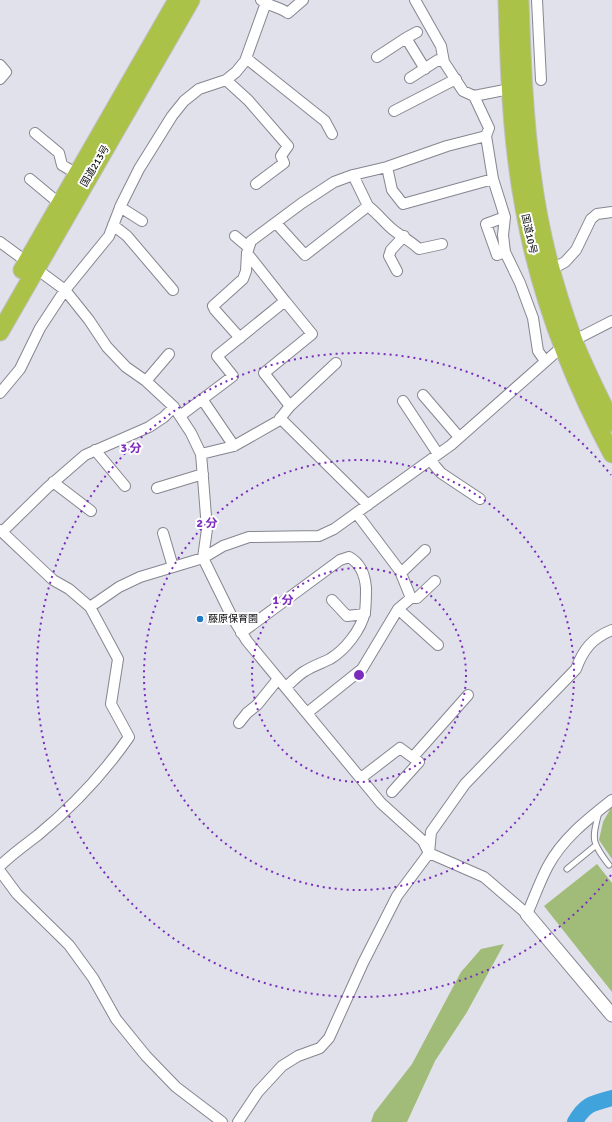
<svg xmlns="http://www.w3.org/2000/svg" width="612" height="1122" font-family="Signika,'Noto Sans JP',sans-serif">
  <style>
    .green { fill: #a1bc78 }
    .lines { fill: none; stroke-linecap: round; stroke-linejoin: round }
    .river { stroke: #40a3dc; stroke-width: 16 }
    .service-casing { stroke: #85868f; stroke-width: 7 }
    .minor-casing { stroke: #85868f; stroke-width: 12 }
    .tertiary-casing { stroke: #85868f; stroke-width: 15 }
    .trunk-casing { stroke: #c0c0c1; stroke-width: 19 }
    .service { stroke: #fff; stroke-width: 5 }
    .minor { stroke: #fff; stroke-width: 10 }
    .tertiary { stroke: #fff; stroke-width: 13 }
    .trunk { stroke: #aac248; stroke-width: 17 }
    .ring { fill: none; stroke: #7b2cbf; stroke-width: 2; stroke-dasharray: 2 4 }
    .poi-dot { fill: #1e79c6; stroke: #fff; stroke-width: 1.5 }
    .labels { text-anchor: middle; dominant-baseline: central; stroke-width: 4; stroke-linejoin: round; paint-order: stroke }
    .street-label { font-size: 10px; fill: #0c0c0f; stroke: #fff }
    .poi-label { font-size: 10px; fill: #0c0c0f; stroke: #fff; text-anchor: start }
    .centre { fill: #7b2cbf; stroke: #fff; stroke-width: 2 }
    .ring-label { font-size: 12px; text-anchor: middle; font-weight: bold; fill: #7b2cbf; stroke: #fff; stroke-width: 4; stroke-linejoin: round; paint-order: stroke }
  </style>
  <rect width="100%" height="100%" fill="#e0e1eb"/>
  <path class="green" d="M612,806V859L599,840L603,822Z
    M597,864L612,883V992L544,906Z
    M504,944L467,1012L435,1061L407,1122H371L374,1113L412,1064L461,972L481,949Z"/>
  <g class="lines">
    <path class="river" d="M575,1122C585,1104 593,1103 612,1098"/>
    <defs>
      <path id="service" d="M599,812C592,840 591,841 609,865
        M567,869L595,846"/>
      <path id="minor" d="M261,0C269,6 279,7 288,13L303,0
        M415,0L441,46L444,62L463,91L474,96
        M537,0L541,80
        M406,38L417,32
        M377,57L406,38L425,69
        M246,58L325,121L332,134
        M0,65L6,72L0,79
        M410,78L438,60L444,62
        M226,80L248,100L288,146L281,156L284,163L256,184
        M394,111L456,79
        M35,133L59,153L62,165L77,174
        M486,136L493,179L505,217L503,235L505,252L520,283L533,318L538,351L545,361
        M387,167L392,190L403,204L493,179
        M30,179L60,204
        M368,206C377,213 383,221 391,228C400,236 411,241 419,249L442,244
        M120,207L142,221
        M505,217L486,224L497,255L505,252
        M276,223L305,255L368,206L353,175
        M113,225L127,236L173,290
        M235,236L248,247
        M0,242L65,290L89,320L107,347L126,367L146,381L174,407L191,433L201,454L203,478L207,529L203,558L232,617L247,641L381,803L423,841L429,853L484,877L527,914C534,898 540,881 548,866C563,838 588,819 612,800
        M552,269L565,262L576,250L591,219L597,214L612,212
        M397,271L389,256L391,250L404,236
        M285,301L312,334L264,373L290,406L336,363
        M240,338L215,310L213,306L243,279L246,271L247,253
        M146,381L169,354
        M0,393L20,369L40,328L65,290L109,236L121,205L139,169L172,116L184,101L199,89L226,80L236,72L245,61L267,0
        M423,395L459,437
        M202,399L234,446
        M403,401L438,454
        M180,416L233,376L217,356L285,301L247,253L251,241L302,203L334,182L353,175L387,167L447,146L486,136L489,128L474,96L510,89
        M280,418L368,505
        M95,450L125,486
        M201,454L234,446L278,421L290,406
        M430,460L441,473L480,499
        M53,482L91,511
        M157,488L203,474
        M0,530L53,580L69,589L90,607L118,659L111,704L129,737C104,773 72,807 38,835C25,845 12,854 0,866
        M3,531L47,488L85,455L149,427L164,417L174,407
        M163,533L173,567
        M401,573L425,550
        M411,598H417L435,581
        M332,600L347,616L365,614
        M90,607L119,587L140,577L203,558L223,546L249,537L319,536L334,529L451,445L563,346L612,321
        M398,609L438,645
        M241,633L340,560L349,557C360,563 365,575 366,588C366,596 366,604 365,612C361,630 345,650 330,659C322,663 313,666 305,671C298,675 292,682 286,687
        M307,713L362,669L398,609L411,598L400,571L357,514
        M239,723L247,713L257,705L278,679
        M413,757L468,695
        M361,778L400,748L419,762L392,792
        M0,871L17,894L69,945L93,978L116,1019L146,1056L176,1087L222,1122
        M238,1122L258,1092L282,1066L298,1056L320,1048L329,1038L363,963L397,896L429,853L431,832L465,784L576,669C583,650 592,638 612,630"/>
      <path id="tertiary" d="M527,914L612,1015"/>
      <path id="trunk" d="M507,0C509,70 511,139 524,208C539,294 571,377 612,454
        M520,0C522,57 524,116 532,173C539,229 554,287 574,341C585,369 599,396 612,423
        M22,270L177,0
        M0,332L191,0"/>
    </defs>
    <use href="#service" class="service-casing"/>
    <use href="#minor" class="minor-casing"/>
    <use href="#tertiary" class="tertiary-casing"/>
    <use href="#trunk" class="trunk-casing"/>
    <use href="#service" class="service"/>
    <use href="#minor" class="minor"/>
    <use href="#tertiary" class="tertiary"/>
    <use href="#trunk" class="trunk"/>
  </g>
  <g class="ring">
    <circle cx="359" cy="675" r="107"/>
    <circle cx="359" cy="675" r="215"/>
    <path d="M611 875A322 322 0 1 1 611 475"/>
  </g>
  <circle class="poi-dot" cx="200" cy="619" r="4"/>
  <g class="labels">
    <g class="street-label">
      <text transform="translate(95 166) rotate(-60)">国道213号</text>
      <text transform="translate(529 234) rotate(78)">国道10号</text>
    </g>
    <g class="poi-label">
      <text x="208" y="619">藤原保育園</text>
    </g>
  </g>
  <circle cx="359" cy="675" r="6" class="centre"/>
  <g class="ring-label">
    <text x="131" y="452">3 分</text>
    <text x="207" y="527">2 分</text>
    <text x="283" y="604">1 分</text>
  </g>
</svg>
